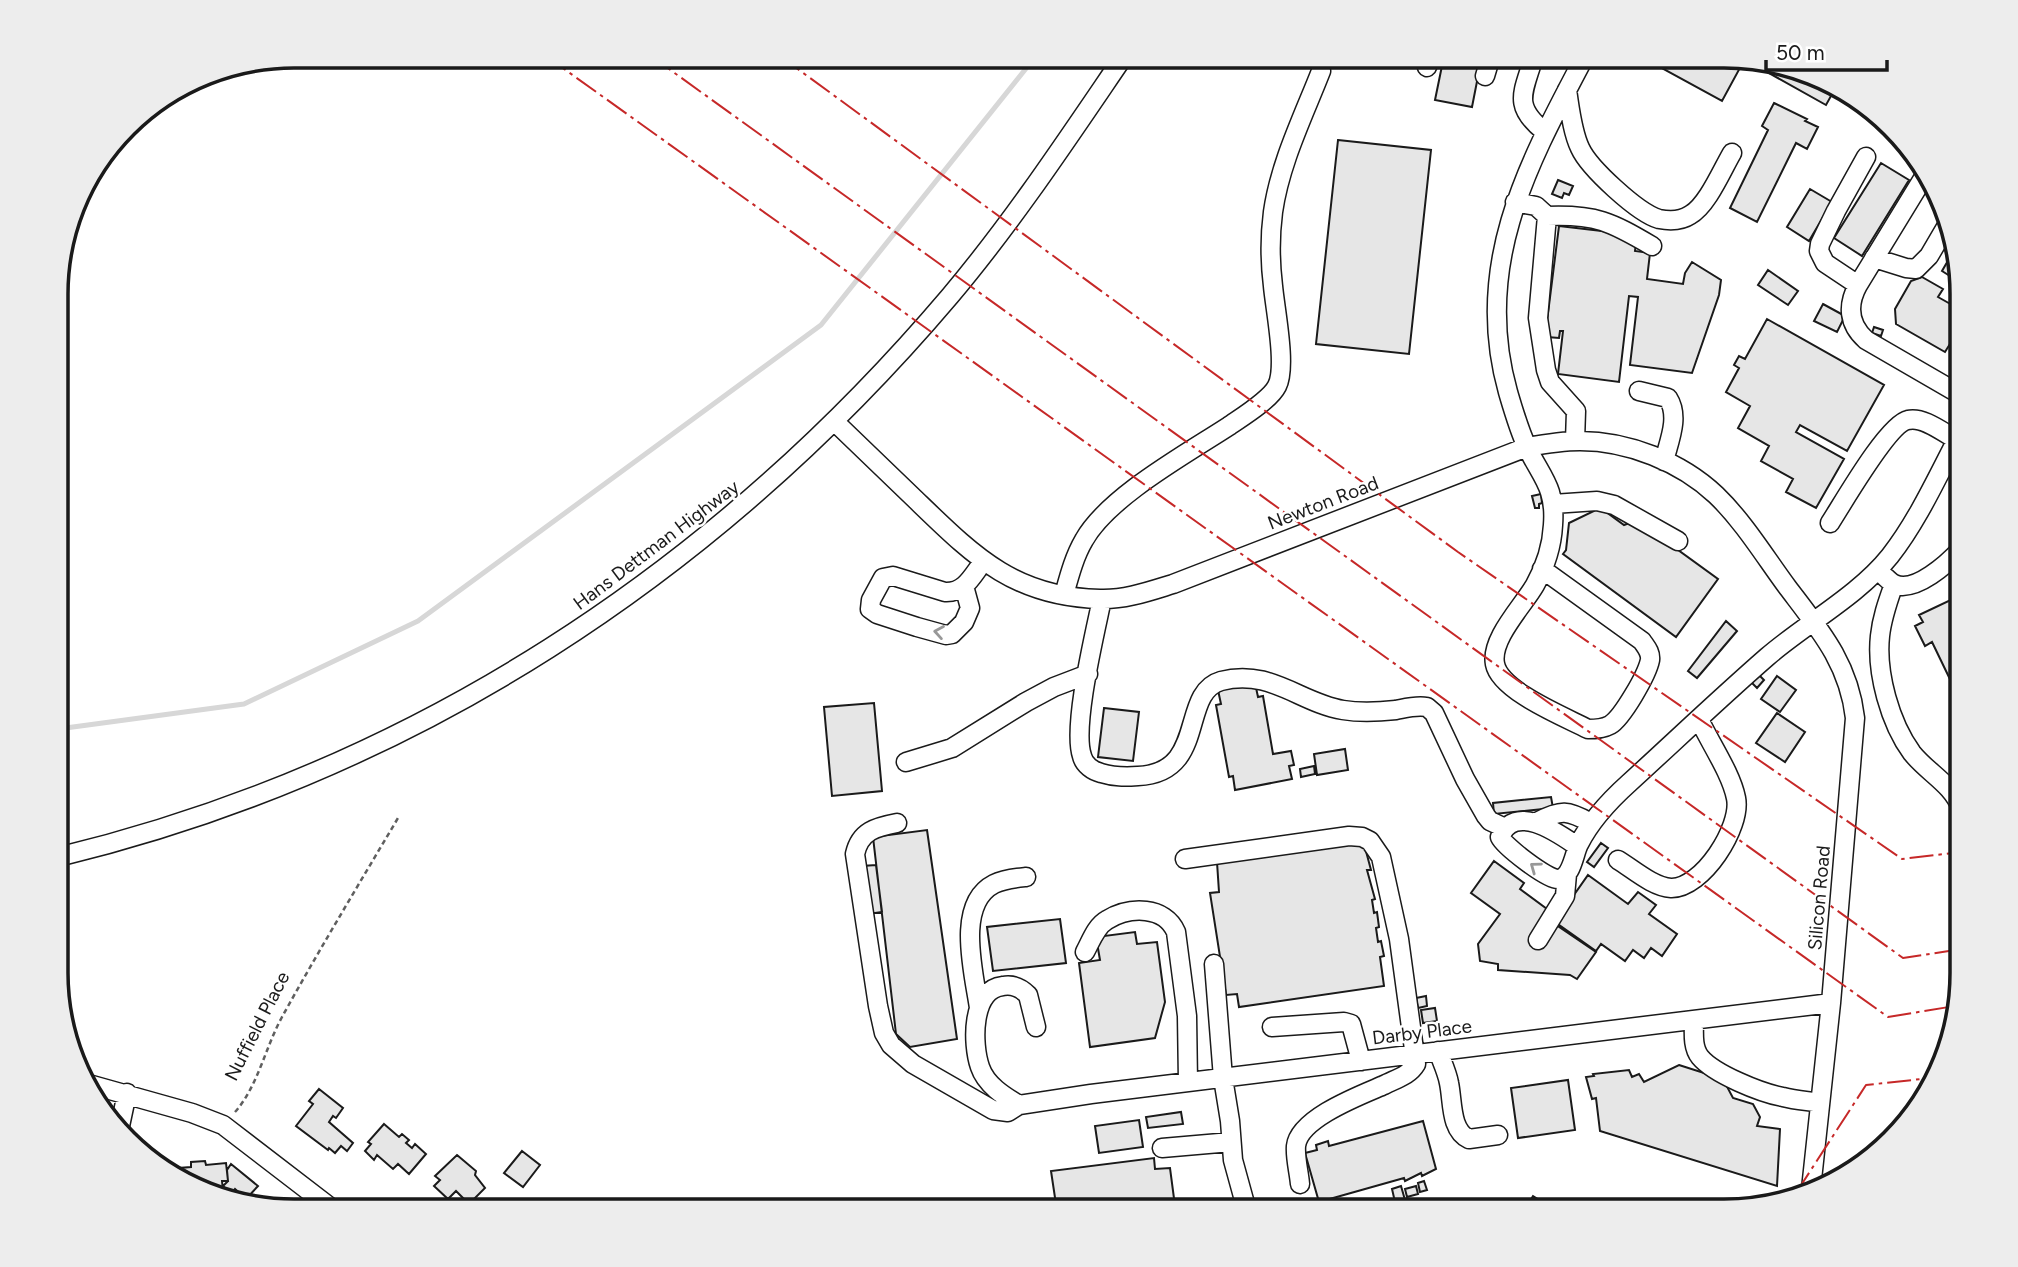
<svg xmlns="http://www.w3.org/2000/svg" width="2018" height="1267" font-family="Figtree,sans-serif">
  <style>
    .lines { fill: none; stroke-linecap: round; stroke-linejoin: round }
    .stream { stroke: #d7d7d7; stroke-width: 5 }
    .building { fill: #e6e6e6; stroke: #1a1a1a; stroke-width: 2 }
    .minor-casing { stroke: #1a1a1a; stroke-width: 21 }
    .path { stroke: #5f5f5f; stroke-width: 2.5; stroke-dasharray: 5 3.5; stroke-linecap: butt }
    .minor { stroke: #fff; stroke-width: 18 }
    .power { stroke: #c62828; stroke-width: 2; stroke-dasharray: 24 5 3.5 5; stroke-linecap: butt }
    .oneway { stroke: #989898 }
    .labels { text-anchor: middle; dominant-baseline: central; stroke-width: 5; stroke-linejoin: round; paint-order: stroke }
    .street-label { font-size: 19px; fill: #1a1a1a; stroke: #fff }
    .rim { fill: none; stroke: #1a1a1a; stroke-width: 3.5 }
  </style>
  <rect width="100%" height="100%" fill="#fff"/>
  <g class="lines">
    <path class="stream" d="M58,729L244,704L418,621L821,325L1036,56"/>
  </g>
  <path class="building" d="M1444,56H1482L1472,107L1435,100Z
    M1647,56H1723L1741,66L1722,101L1645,59Z
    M1742,58L1786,64L1836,87L1826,105Z
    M1774,103L1807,119L1805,121L1818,127L1807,149L1796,143L1757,222L1730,208L1768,130L1762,126Z
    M1338,140L1431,150L1409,354L1316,344Z
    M1881,163L1909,180L1862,256L1834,238Z
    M1558,180L1573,186L1569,195L1564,193L1562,198L1552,194Z
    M1810,189L1832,202L1809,241L1787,227Z
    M1559,226L1619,233L1636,243L1635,251L1650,253L1647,279L1683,284L1685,273L1692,262L1721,280L1719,295L1692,373L1630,365L1638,297L1629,296L1619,382L1558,374L1563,331H1560L1559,338L1547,337L1546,329Z
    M1953,252L1961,278V283L1942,271Z
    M1768,270L1798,291L1788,305L1758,285Z
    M1922,277L1943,289L1938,297L1961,310V333L1957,341L1953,339L1945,352L1896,324L1895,309L1911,281Z
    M1961,284V304L1953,299Z
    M1823,304L1845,316L1837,332L1814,321Z
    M1767,319L1884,385L1847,451L1800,425L1796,432L1844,459L1816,508L1786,492L1793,479L1761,461L1769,446L1738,428L1750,406L1726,392L1739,368L1734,365L1739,356L1745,359Z
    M1874,327L1883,330L1881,336L1872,333Z
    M1541,494L1542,503L1539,504V508H1535L1532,496Z
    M1598,506L1624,525L1632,522L1649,529L1718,579L1676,637L1563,554L1566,550L1569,523L1594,511Z
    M1959,596L1961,600V702L1932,642L1925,646L1915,626L1923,622L1919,615Z
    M1726,621L1737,631L1697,678L1688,671Z
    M1758,674L1764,680L1757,688L1751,682Z
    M1777,676L1796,690L1780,712L1761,699Z
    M1255,683L1258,697L1263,696L1273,754L1291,751L1294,765L1289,766L1292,779L1235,790L1233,776L1229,777L1216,705L1221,704L1218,690Z
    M874,703L882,791L832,796L824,707Z
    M1104,708L1139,712L1133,761L1098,757Z
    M1777,713L1805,732L1785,762L1756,743Z
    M1345,749L1348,770L1317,775L1314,754Z
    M1314,766L1315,774L1301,777L1300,769Z
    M1551,797L1553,808L1494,814L1493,803Z
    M927,830L957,1039L910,1047L896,1034L873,837Z
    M1363,840L1371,870H1367L1375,899L1372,900L1374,913L1377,912L1379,927L1376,928L1378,942L1381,941L1384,956L1380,957L1384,986L1239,1007L1237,994L1226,995L1210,893L1219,892L1217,862Z
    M1601,843L1608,848L1594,867L1587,862Z
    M1494,861L1524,883L1520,889L1547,909L1543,915V916L1596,952L1577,979L1570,975L1498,970V964L1480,961L1478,944L1500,914L1471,893Z
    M876,865L882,912L868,914L862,866Z
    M1588,875L1628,904L1638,892L1656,905L1649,914L1677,934L1662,956L1651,948L1644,958L1633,950L1625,961L1601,944L1596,951L1555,922Z
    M1060,919L1066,963L993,971L987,927Z
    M1135,932L1137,944L1157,942L1165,1002L1155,1038L1090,1047L1079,963L1100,960L1096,937Z
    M1426,996L1427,1006L1418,1008L1416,998Z
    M1435,1008L1437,1021L1423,1023L1421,1010Z
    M1679,1065L1723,1079L1733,1098L1753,1104L1760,1117L1757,1126L1780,1129L1777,1186L1600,1131L1596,1098L1592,1099L1586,1077L1594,1076L1593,1074L1629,1070L1632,1077L1639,1074L1644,1082Z
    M1568,1080L1575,1130L1518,1138L1511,1088Z
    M319,1089L343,1108L336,1118L333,1116L329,1122L353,1143L347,1151L341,1146L335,1153L329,1148L328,1150L296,1126L313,1104L309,1101Z
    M1181,1112L1183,1124L1148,1128L1146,1117Z
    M1139,1120L1143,1147L1099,1153L1095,1126Z
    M1423,1121L1436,1169L1422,1176L1421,1173L1405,1181L1404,1178L1319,1202L1305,1153L1317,1150L1316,1145L1328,1141L1329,1146Z
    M384,1124L399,1137L402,1134L409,1140L406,1143L412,1148L415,1144L426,1154L409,1174L398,1164L393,1169L377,1155L374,1160L365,1151L371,1144L368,1142Z
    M522,1151L540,1165L523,1187L504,1173Z
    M457,1155L476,1171L475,1175L485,1188L469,1204L456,1191L448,1199L434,1186L440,1180L435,1176Z
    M1154,1158L1155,1169L1170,1168L1175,1206L1162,1208V1203H1160L1161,1211H1057L1051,1171Z
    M205,1161L206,1165L226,1163L228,1181H222L223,1191L208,1192L167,1173L166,1169L191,1167V1162Z
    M231,1164L258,1186L246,1199L235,1189L231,1194L223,1186L228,1181L227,1170Z
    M1424,1181L1427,1190L1420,1192L1418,1183Z
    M1401,1186L1405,1200L1395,1202L1392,1189Z
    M1416,1186L1418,1194L1407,1197L1405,1189Z
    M1533,1196L1546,1204L1542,1211L1524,1210Z
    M1556,1202L1569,1211H1551Z"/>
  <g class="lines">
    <defs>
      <path id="minor" d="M1534,56C1524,92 1511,105 1545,132
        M1427,67L1430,56
        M1485,76L1491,56
        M1567,90C1570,109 1572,131 1580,148C1589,168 1638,213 1659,219C1670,221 1681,221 1690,215C1707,206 1722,170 1732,153
        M1927,172L1858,285C1847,305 1848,324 1866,340L1961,395
        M1515,202L1536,206L1547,216L1538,318L1546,370L1550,382L1576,411L1575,441
        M1547,216C1596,214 1611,222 1652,246
        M1874,258L1906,268L1916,269L1929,256L1946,227
        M1858,285L1825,263L1819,251L1820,244L1836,211L1866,157
        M1639,391L1668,398C1680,417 1669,441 1664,461
        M835,422C862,448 889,474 916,500C974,556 1014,597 1100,599C1125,600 1150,591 1173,584L1527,447C1544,444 1562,441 1580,441C1628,441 1681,462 1716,495C1744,522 1765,557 1788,588C1820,630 1849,664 1855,718L1831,1003L1811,1189
        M1553,504L1597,501L1614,505L1678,541
        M1830,523C1843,503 1888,424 1908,420C1923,416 1944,433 1957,440
        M1542,569L1642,641C1646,647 1651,652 1650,660C1647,675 1622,718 1610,725C1603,729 1595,729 1588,729C1565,717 1500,691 1495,664C1490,639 1523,606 1535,585C1545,567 1552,545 1553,525C1556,487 1541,477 1527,447C1519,430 1513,409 1508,392C1472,265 1528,164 1585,56
        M1885,577C1888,579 1890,582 1894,584C1915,594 1949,562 1961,549
        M1894,584C1888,601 1882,617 1880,636C1876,673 1890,723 1912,753C1928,773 1952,784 1961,808
        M964,586L970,608L964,622L952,634L946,635L917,627L877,614L870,609L871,600L883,578L893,576L945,592C965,593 972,576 983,562
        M1064,595C1069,577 1074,557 1084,540C1108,497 1186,454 1229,426C1242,417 1270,400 1277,386C1287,367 1275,309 1273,286C1270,262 1270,235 1273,212C1280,163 1303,117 1321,71
        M1102,599C1095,633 1072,727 1082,756C1084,765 1093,771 1101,773C1114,777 1124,777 1138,776C1208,773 1179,693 1221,681C1270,668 1300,703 1343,710C1361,713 1378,712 1396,710C1406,708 1416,705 1427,707L1434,713L1465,779L1486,816L1490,821L1505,828
        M906,762L952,748L1026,702L1054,687L1088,674
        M1537,822C1561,809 1568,810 1591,823
        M897,823C876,827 860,831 855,854L878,1006L884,1033L891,1045L913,1064L993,1110L1008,1112L1019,1105L1091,1094L1831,1003
        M1577,846C1558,833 1515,802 1500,837C1504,846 1548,880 1558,879C1572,878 1574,853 1579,844C1591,820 1609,801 1629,783C1675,741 1720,698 1767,657C1805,624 1858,596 1890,556C1919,519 1939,473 1961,432
        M58,857C414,771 715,573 950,296C1014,220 1068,138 1124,56
        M1185,859L1349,836L1362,837L1370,841L1381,857L1399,939L1416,1064C1409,1076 1395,1079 1384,1085C1361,1095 1299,1118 1296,1146C1295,1158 1299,1172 1300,1184
        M1618,860C1633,869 1653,887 1671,888C1702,889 1742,827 1736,798C1731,773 1710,743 1699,719
        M1538,940L1565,896L1567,874
        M1085,952C1091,941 1096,926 1107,920C1130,906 1165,906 1176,932L1187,1016L1188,1082
        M1214,964L1223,1078L1230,1121L1233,1160L1247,1211
        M979,1008C974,973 955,904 994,884C1004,879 1016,878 1026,877
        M1694,1020C1694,1032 1692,1047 1700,1057C1714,1074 1761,1093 1783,1097C1795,1100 1808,1101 1820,1103
        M1272,1027L1344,1022L1351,1024L1361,1061
        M1438,1051C1442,1062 1447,1072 1449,1083C1453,1102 1450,1130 1469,1139L1498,1135
        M85,1083L192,1113L223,1125L335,1211
        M1019,1105C1004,1096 986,1085 980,1067C972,1044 971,989 1003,986C1013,984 1021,988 1028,995L1036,1027
        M120,1126L127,1093
        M1162,1148L1231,1142"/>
    </defs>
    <use href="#minor" class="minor-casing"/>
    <path class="path" d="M235,1112C258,1086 265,1048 282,1017C319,950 359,884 398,818"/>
    <use href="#minor" class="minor"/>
    <path class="power" d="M546,56L1888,1017L1955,1006
      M651,56L1903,958L1962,949
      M780,56L1458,552L1902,859L1961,852
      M1796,1193L1866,1085L1931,1078"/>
  </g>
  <defs><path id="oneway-chevron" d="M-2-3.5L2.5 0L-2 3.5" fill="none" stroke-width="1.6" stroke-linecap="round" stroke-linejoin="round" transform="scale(1.75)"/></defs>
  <g class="oneway">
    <use href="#oneway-chevron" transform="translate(939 632) rotate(-170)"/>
    <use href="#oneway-chevron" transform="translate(1535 867) rotate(-144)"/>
  </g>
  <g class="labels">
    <g class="street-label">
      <text transform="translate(1323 503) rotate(-21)">Newton Road</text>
      <text transform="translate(656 545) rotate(-37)">Hans Dettman Highway</text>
      <text transform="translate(1819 898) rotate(-85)">Silicon Road</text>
      <text transform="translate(257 1026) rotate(-63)">Nuffield Place</text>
      <text transform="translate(1422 1032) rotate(-7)">Darby Place</text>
    </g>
  </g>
  <path d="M0 0H2018V1267H0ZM294 68H1724A226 226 0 0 1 1950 294V973A226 226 0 0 1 1724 1199H294A226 226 0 0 1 68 973V294A226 226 0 0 1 294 68Z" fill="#ededed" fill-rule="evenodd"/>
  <path class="rim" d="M294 68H1724A226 226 0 0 1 1950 294V973A226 226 0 0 1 1724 1199H294A226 226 0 0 1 68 973V294A226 226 0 0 1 294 68Z"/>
  <path d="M1766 60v10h121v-10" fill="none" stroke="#1a1a1a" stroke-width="3.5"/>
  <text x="1776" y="60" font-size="21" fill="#1a1a1a" stroke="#ffffff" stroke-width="5" paint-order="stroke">50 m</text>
</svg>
